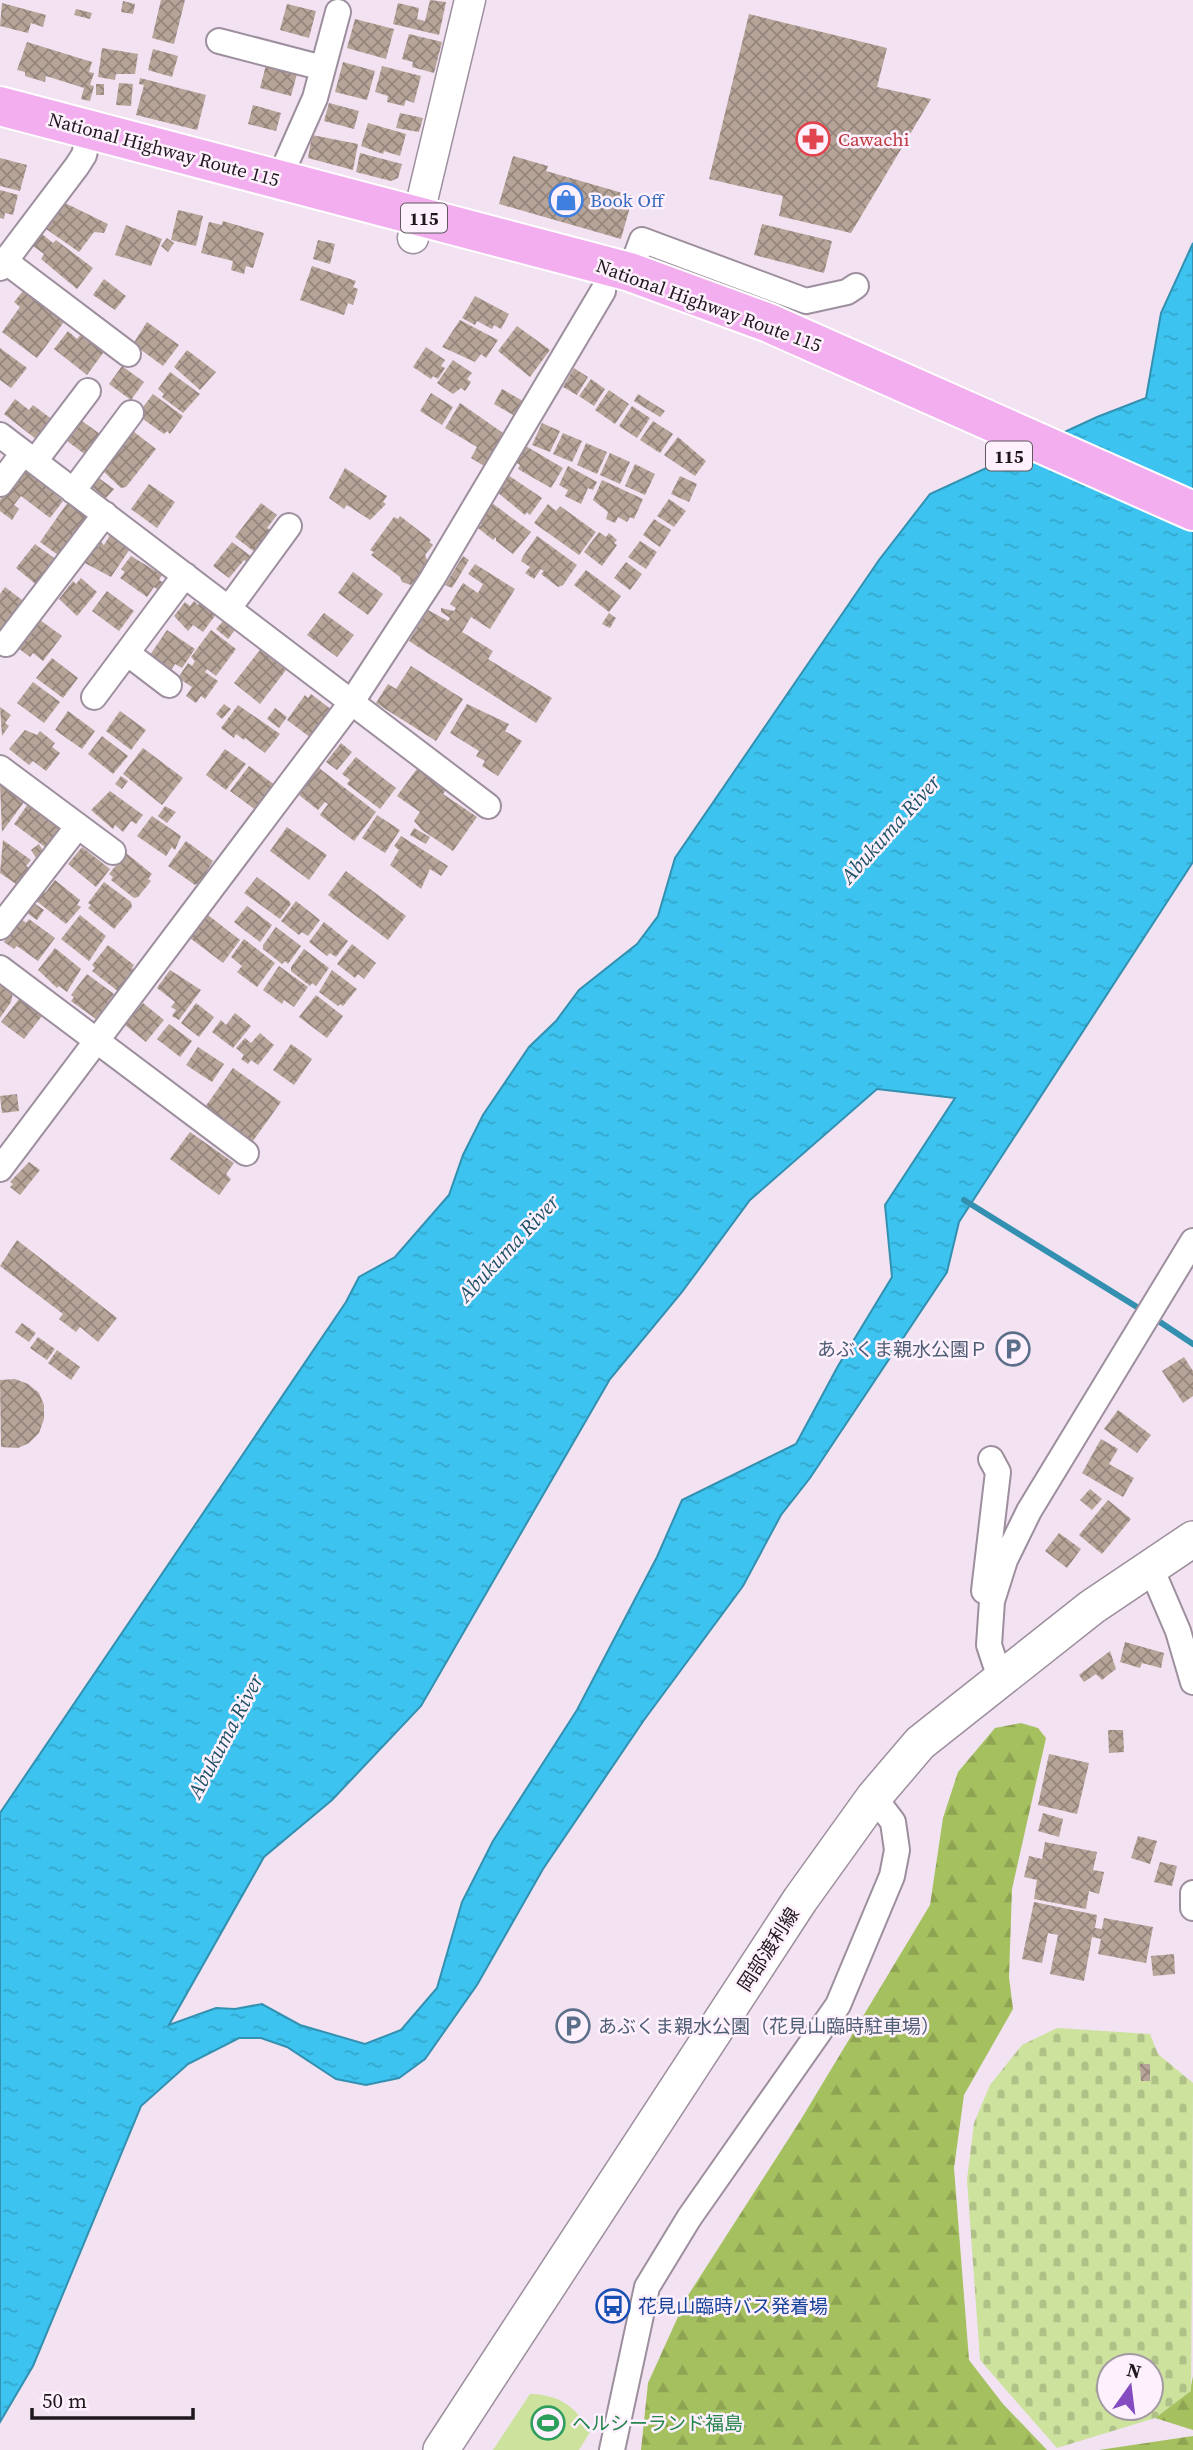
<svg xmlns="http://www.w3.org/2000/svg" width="1193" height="2450" font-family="'Source Serif 4','Noto Sans JP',serif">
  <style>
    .forest { fill: url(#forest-firs) }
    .cemetery { fill: url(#cemetery-stones); fill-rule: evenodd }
    .park { fill: #cce29d }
    .water { fill: url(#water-ripples); stroke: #3390b0; stroke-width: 2; fill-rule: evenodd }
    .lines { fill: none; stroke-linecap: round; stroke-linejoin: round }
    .stream { stroke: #3390b0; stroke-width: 6 }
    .building { fill: url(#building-cross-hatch) }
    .minor-casing { stroke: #9d8f9d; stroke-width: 28 }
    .tertiary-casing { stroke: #9d8f9d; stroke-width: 33 }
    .secondary-casing { stroke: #9d8f9d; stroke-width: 38 }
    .trunk-casing { stroke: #fff; stroke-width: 42 }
    .minor { stroke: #fff; stroke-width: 24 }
    .tertiary { stroke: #fff; stroke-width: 30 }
    .secondary { stroke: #fff; stroke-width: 35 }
    .trunk { stroke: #f3aeef; stroke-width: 38 }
    .labels { text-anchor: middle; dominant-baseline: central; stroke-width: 5; stroke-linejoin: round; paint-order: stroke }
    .shield { fill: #fef1fd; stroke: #615960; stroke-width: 2 }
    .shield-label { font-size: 18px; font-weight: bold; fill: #1e181d }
    .health-label { font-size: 19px; fill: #be3a42; stroke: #fef1fd; text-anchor: start }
    .street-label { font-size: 19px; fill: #1e181d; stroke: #fef1fd }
    .shop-label { font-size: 19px; fill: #366cbe; stroke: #fef1fd; text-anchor: start }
    .service-label { font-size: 19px; fill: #4e5e75; stroke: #fef1fd; text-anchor: end }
    .transit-label { font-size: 19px; fill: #164399; stroke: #fef1fd; text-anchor: start }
    .leisure-label { font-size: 19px; fill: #27864d; stroke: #fef1fd; text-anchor: start }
    .water-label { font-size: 21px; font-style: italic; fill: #1e5366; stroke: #fef1fd }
  </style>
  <defs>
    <pattern id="forest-firs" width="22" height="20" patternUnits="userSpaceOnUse" patternTransform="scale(1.75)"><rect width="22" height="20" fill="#a5c05f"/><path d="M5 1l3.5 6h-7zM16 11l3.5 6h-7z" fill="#8ea452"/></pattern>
    <pattern id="cemetery-stones" width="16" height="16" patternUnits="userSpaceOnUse" patternTransform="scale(1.75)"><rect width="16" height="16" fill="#cce29d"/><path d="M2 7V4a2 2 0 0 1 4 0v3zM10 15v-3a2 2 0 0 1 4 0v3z" fill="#afc187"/></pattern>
    <pattern id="water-ripples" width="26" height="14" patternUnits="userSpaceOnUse" patternTransform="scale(1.75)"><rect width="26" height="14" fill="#3cc3ef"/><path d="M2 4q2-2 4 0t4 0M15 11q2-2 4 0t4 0" fill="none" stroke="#34a7cc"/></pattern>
    <pattern id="building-cross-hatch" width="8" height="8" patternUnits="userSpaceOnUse" patternTransform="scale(1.75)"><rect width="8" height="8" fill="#b7a499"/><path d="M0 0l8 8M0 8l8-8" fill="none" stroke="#94857c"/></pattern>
  </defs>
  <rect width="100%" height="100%" fill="#f2e2f2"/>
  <path class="forest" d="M1021,1723L1038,1728L1046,1738L1012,1889L1009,1977L1013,2009L964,2095L954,2168L969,2360L1003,2404L1047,2450H641L648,2383L687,2297L800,2121L930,1905L943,1818L958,1772L995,1728Z
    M1193,2376V2430L1155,2418L1190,2391Z
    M1193,2436V2450H1099Z"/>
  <path class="cemetery" d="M1057,2028L1150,2034L1158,2054L1193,2083L1191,2391L1155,2418L1057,2448L980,2360L967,2180L974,2123L990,2085L1022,2045ZM1109,2366H1151V2408H1109Z"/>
  <path class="park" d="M530,2394C560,2395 575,2406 590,2432L579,2450H493Z"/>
  <path class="water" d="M1193,243V862L959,1222L947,1272L810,1478L781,1515L743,1586L644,1720L543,1869L477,1985L425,2059L399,2078L366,2085L336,2079L287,2047L261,2038H239L188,2064L141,2106L33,2366L0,2422V1813L346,1302L359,1277L395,1257L449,1195L463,1155L483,1115L529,1047L556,1021L579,990L637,944L658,916L675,858L879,560L930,494L1097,417L1146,398L1161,313ZM877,1089L955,1098L885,1205L892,1277L838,1366L796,1444L682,1500L657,1557L577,1710L493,1841L462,1902L437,1988L401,2030L365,2044L300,2025L262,2004L235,2009L216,2008L169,2025L264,1857L332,1800L421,1706L610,1379L682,1292L750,1200Z"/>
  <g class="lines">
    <path class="stream" d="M964,1200L1145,1312
      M1154,1318L1193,1344"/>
  </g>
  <path class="building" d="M161,0H185L174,44L152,38Z
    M430,0L446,2L439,35L393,24L398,3L419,8L417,19L425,21Z
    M123,1L135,4L133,14L121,12Z
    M2,3L46,15L43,27L31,23L28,33L0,26Z
    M287,4L316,11L309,38L280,30Z
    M76,9L92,13L90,19L74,15Z
    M749,14L887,48L877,87L931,99L851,233L779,216L783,196L709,179Z
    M355,19L394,29L386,59L347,48Z
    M409,34L442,42L434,73L412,67L413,62L402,59Z
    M27,42L92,62L89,72L94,73L90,85L94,86L90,101L81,99L84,88L46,76L45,82L25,76V72L17,70Z
    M102,48L138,54L135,74H116L115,80L98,77Z
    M153,49L178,56L172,77L148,70Z
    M343,62L375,71L367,100L335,92Z
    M266,65L297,74L291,96L260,88Z
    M382,66L421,76L414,103L406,100L404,106L387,102L388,96L375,92Z
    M140,78L206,95L197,130L136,115L144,85L139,84Z
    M119,83L133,84L131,106L116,105Z
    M96,84H104V95H96Z
    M329,103L359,111L354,129L324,121Z
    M253,105L281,113L276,131L248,124Z
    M400,113L423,118L419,132L396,128Z
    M368,123L406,134L400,156L384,151L383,154L361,146Z
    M312,135L358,144L353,170L308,158Z
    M360,153L402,164L398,178L391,181L356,172Z
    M513,156L548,166L546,171L633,196L621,239L499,204Z
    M0,158L27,165L20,191L0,186Z
    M0,190L18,195L13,215L5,213L4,219L0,218Z
    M65,203L108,224L104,233L94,232L79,252L46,229Z
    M178,210L203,216L196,246L171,240Z
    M223,221L264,233L253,268L246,266L244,274L231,270L233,261L201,253L209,222L222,225Z
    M762,224L832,241L824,273L754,255Z
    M126,225L162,239L151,266L115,255Z
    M42,234L53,243L56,240L93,268L77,289L41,259L44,254L33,246Z
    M167,238L174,243L168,252L161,246Z
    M318,240L335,244L330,264L313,259Z
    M312,266L356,281L353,287L358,289L353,305L348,303L344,315L300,300Z
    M104,279L126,296L115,310L93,295Z
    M23,291L64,322L37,358L2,332L20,307L14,302Z
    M475,296L509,314L501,329L494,325L492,329L477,321L475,325L462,318Z
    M460,320L498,340L486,358L481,354L475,362L442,347Z
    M147,322L179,345L163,366L133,344Z
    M517,326L550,350L530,377L498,351Z
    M68,331L77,339L83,332L106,349L87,375L54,349Z
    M426,347L445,360L441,366L445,368L438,379L433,376L431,379L413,367Z
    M0,348L27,368L11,388L0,380Z
    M187,350L216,372L200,390L174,367Z
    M453,360L472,373L467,379L471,382L465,391L461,388L453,394L437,383Z
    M122,366L144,382L131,400L109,384Z
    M574,368L588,377L577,395L563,387Z
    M170,372L200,394L183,413L162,397L164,394L158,389Z
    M591,379L605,389L594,406L579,396Z
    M502,389L523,401L515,416L494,404Z
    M609,390L629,404L615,424L595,410Z
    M431,393L453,407L442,425L420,411Z
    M153,394L183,416L170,434L167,431L164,434L140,417L143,414L140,411Z
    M638,394L665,411L660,417L634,401Z
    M15,399L29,410L33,405L57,423L41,443L4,414Z
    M460,403L503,433L484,466L471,458L477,447L445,428Z
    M632,406L650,418L637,438L619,426Z
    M82,421L100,434L86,455L67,441Z
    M653,421L673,434L660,453L640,440Z
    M542,423L560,431L550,452L532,445Z
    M133,431L156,449L126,487L121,488L102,470Z
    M563,433L582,441L572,462L553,454Z
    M678,437L706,461L695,476L664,455Z
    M586,443L607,452L597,474L577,465Z
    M524,445L563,468L551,488L518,469L520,465L515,462Z
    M610,453L630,462L620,484L600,475Z
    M635,464L655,474L645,495L625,486Z
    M568,466L597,482L593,490L588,488L581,504L565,496L568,490L559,485Z
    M24,468L63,501L50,518L21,496L14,505L19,509L12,520L0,511V500Z
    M345,468L387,496L383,502L386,504L370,520L347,505L344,509L329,498Z
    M508,475L542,498L530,515L527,512L525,515L497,492Z
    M96,476L114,489L106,498L89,485Z
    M680,476L697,484L689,502L671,494Z
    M602,480L643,499L634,519L630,517L627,522L618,517L615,523L606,519L608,512L593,500Z
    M149,484L175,502L157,528L131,509Z
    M669,499L686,511L674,527L657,516Z
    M68,502L87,516L58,555L40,542Z
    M261,503L277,515L267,528L272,531L260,556L235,537Z
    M492,503L531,532L513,554L496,541V537L493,540L478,528L482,524L478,521Z
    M548,504L556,511L560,506L596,532L579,555L534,523Z
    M400,516L431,540L429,542L433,545L425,555L428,562L411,585L402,582L400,577L371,555L374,552L370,550L394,517L398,519Z
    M654,519L671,530L660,547L643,535Z
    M599,532L606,537L609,533L617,540L614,543L617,545L602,566L584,552Z
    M110,535L130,549L111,577L83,562L95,545L98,547L101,542L104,545Z
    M537,536L577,565L563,585L558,587L541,574L544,571L541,569L534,579L525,573L530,567L521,561L523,556Z
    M640,541L657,552L646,569L628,557Z
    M232,542L256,560L252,566L244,560L229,578L213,566Z
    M35,544L58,561L38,586L16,568Z
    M131,556L162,575L159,580L164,583L158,590L154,587L147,597L120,578L125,572L121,569Z
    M463,556L469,560L452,588L445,585Z
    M626,562L642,574L630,590L614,578Z
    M475,564L515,589L490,629L471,617L462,632L493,651L488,659L552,698L536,723L409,641L428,610L448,621L450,618L441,612V608L454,611L456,608L450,604L463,583L478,593L483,584L468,574Z
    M586,570L621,596L609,612L574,585Z
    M353,572L383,594L368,615L338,593Z
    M81,578L97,592L77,616L59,599L73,581L76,584Z
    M5,587L26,603L3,633L0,631V594Z
    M107,591L134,611L119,631L92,611Z
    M194,601L198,605L201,602L217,613L203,632L193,625L188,631L174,616L185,602L190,606Z
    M324,613L354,635L337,657L307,635Z
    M609,613L616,618L610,628L602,624Z
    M40,620L62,636L43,661L33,653L30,657L18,648Z
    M224,620L235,630L228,639L216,629Z
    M167,630L195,649L182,668L175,664L171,670L150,655Z
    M211,630L236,649L216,676L207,669L205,672L218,681L205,699L201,696L196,703L186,696L192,687L178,678L188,663L192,666L195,661L191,657Z
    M260,650L286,670L260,704L234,683Z
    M52,658L78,678L63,698L36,678Z
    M411,666L463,699L436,741L376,703L388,684L396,689Z
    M33,682L60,702L44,723L17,703Z
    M311,694L332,710L311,738L287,720L305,695L308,698Z
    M224,704L231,709L222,719L216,714Z
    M467,704L509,724L505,731L522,741L498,776L482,766L485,761L476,756L479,751L450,733Z
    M238,705L280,734L265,753L245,738L244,740L236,734L234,738L221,728Z
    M0,707L11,715L5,723L9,726L2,736Z
    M275,708L287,717L279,728L267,719Z
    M68,711L95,731L82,749L55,730Z
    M120,711L146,730L131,750L106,731Z
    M25,730L37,735L40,731L55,743L52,747L60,753L46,771L33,761L29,765L9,749Z
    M102,736L128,756L113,774L88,754Z
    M341,743L352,752L337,770L326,762Z
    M143,748L183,778L162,805L123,774Z
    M225,749L246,764L226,790L206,775Z
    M356,757L396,788L380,809L347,784L350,780L342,774Z
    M249,766L275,785L257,811L230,791Z
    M419,766L424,770L422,773L446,790L443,794L477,817L453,851L422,830L414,821L420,812L397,796Z
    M319,768L376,812L354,841L320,815L328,804L325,802L318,810L299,795Z
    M121,776L128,781L122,789L115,784Z
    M3,781L27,798L2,832L0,785Z
    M110,791L143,815L136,824L131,821L123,832L115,825L113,829L91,810Z
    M28,804L64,830L49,850L14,824Z
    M165,806L176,812L167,823L158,816Z
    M377,815L400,830L385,853L362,838Z
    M152,816L181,836L175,850L172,847L166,856L137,836Z
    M287,827L327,855L309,880L270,851Z
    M414,828L430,837L426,844L410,835Z
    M401,836L448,866L441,876L430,869L421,889L390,865L399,850L394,846Z
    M3,840L31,860L26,866L31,869L19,886L0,873Z
    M186,841L213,861L201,881L195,885L168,866Z
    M39,844L46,856L38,861L31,850Z
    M82,847L110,869L96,887L68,864Z
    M126,853L152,874L148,879L151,881L138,897L134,898L111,880L113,877L109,874Z
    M346,871L406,916L388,940L328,895Z
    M257,877L289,901L291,904L280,919L244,893Z
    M55,880L80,900L77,905L81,907L66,924L35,900L42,890L45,893Z
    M104,882L131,902L132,907L114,929L88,908L91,905L88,903Z
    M296,901L320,920L308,936L302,932L299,935L281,921Z
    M34,903L44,910L37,920L27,913Z
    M247,906L272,925L260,942L234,922Z
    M80,915L106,936L89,961L61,939Z
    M208,915L240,940L223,963L190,938Z
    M21,919L26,923L29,919L55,938L38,961L17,946L14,949L4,942Z
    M324,922L348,941L336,957L330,953L327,956L309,942Z
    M276,927L301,946L288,964L285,961L282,964L263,949V945Z
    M244,939L275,963L257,987L237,972L242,966L231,957Z
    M352,944L376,963L364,979L358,974L355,978L337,964Z
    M108,945L134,965L132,968L135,971L119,992L92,971L95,968L92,965Z
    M55,948L81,969L67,992L59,986L57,988L38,970Z
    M304,949L329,968L316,986L312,983L310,986L291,971V967Z
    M279,966L308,987L294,1007L284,1000L282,1004L263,990Z
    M170,970L201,990L179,1020L172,1016L176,1010L171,1007L175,1002L157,988Z
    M332,970L357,989L343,1006L340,1004L338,1006L319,992Z
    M87,974L114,994L96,1019L71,1001L74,997L71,995Z
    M0,984L13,993L11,1002L0,1018Z
    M316,995L343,1016L327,1038L299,1017Z
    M19,999L42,1016L24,1039L1,1022Z
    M143,1003L164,1020L146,1042L125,1025Z
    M196,1003L214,1017L199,1037L181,1023Z
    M235,1013L251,1026L233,1048L212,1032L221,1020L226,1025Z
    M169,1024L192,1041L180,1057L157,1039Z
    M260,1033L274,1045L258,1065L251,1060L248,1064L241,1059L244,1055L236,1048L245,1038L251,1043Z
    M291,1044L312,1059L294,1085L273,1070Z
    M198,1047L224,1064L212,1082L186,1065Z
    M233,1068L281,1102L253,1141L205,1107Z
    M17,1094L19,1111L2,1113L0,1096Z
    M190,1132L234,1163L226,1174L231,1179L219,1195L170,1159Z
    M29,1162L40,1170L20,1195L10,1187L13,1184L10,1182Z
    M17,1240L117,1318L98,1342L80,1327L76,1332L59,1319L63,1314L0,1266Z
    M22,1323L36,1333L29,1342L15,1332Z
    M38,1337L55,1349L47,1360L30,1348Z
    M57,1350L80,1367L71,1380L48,1363Z
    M1184,1357L1193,1371V1396L1183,1403L1162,1371Z
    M15,1379L28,1384L39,1393L44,1405V1419L39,1433L29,1443L18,1448L1,1447L0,1380Z
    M1118,1410L1151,1435L1137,1453L1104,1429Z
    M1101,1439L1118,1449L1109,1464L1134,1478L1123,1497L1082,1473Z
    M1090,1489L1102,1499L1092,1510L1080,1500Z
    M1108,1500L1131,1519L1102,1554L1079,1535Z
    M1059,1533L1081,1549L1067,1568L1045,1551Z
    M1125,1642L1164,1653L1161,1668L1142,1663L1140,1668L1120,1662Z
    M1110,1651L1116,1669L1102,1680L1096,1674L1084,1682L1079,1675Z
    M1108,1730H1123L1124,1752L1109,1753Z
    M1049,1754L1089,1763L1077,1814L1038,1805Z
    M1043,1813L1063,1819L1059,1837L1038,1831Z
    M1138,1836L1157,1841L1150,1864L1131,1858Z
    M1045,1842L1097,1852L1093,1870L1104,1872L1099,1894L1089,1891L1086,1909L1034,1899L1037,1880L1024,1877L1029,1856L1042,1859Z
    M1160,1862L1177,1866L1172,1886L1154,1882Z
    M1034,1902L1097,1915L1095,1928L1102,1929L1104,1918L1153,1927L1146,1963L1098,1954L1101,1939L1092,1937L1084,1981L1050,1974L1058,1935L1048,1933L1042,1963L1022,1959Z
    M1174,1954L1175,1974L1153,1976L1151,1956Z
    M1140,2064H1150V2081H1141Z"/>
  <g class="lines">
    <defs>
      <path id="minor" d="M219,41L323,68
        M279,179L315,98L338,12
        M5,261L128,354
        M0,268L77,166L84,155L90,130
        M630,272L642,240L806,301L847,292L856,286
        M0,435L488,806
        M35,461L88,391
        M0,484L23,453
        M73,491L131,413
        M229,608L289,526
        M6,644L105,514
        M127,653L169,685
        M94,697L185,575
        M0,768L113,852
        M0,927L78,826
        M0,968L246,1153
        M0,1169L351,703L432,579L603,291
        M1151,1568L1178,1631L1193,1682
        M984,1591L998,1472L991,1459
        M1001,1681L989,1645L992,1601L1005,1560L1029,1511L1193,1241
        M1193,1893V1908
        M612,2450L647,2287L689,2218L838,2005L892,1876L897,1850L893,1822L874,1797"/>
      <path id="tertiary" d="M413,238L470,0"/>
      <path id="secondary" d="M441,2450L800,1900L874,1797L920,1743L1092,1607L1193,1539"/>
      <path id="trunk" d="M0,106L630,272L769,323L1193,511"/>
    </defs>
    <use href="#minor" class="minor-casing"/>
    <use href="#tertiary" class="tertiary-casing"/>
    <use href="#secondary" class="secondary-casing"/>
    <use href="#trunk" class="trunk-casing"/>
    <use href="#minor" class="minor"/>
    <use href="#tertiary" class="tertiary"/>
    <use href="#secondary" class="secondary"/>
    <use href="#trunk" class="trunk"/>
  </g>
  <defs>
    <symbol id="pharmacy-ring" viewBox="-11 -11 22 22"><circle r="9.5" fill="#fef1fd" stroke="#e0444e" stroke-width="1.5"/><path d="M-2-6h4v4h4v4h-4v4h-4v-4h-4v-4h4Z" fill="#e0444e"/></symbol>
    <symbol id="shop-ring" viewBox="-11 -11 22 22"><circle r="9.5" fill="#fef1fd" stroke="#3f7fe0" stroke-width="1.5"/><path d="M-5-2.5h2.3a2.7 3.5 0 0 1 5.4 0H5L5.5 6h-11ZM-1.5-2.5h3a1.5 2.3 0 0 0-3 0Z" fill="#3f7fe0"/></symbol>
    <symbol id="parking-ring" viewBox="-11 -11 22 22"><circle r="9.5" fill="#fef1fd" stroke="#5c6f8a" stroke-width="1.5"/><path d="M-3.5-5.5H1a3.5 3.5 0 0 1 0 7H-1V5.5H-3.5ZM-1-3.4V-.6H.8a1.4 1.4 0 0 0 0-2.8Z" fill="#5c6f8a"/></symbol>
    <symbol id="bus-ring" viewBox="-11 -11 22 22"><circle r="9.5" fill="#fef1fd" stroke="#1a4fb4" stroke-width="1.5"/><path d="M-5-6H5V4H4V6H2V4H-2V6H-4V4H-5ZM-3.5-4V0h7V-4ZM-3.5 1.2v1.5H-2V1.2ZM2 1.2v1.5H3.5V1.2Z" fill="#1a4fb4"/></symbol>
    <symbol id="stadium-ring" viewBox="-11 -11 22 22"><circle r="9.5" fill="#fef1fd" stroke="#2e9e5b" stroke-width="1.5"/><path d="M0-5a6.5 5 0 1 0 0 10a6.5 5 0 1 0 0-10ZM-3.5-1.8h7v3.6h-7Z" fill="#2e9e5b"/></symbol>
  </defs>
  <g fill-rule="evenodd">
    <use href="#pharmacy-ring" x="794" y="120" width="38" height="38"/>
    <use href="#shop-ring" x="547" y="181" width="38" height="38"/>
    <use href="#parking-ring" x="994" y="1330" width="38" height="38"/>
    <use href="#parking-ring" x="554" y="2007" width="38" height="38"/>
    <use href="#bus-ring" x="594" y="2287" width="38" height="38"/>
    <use href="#stadium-ring" x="529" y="2404" width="38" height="38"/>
  </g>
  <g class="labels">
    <g class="shield">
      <rect x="401" y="203.5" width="46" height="29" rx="5"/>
      <rect x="986" y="441.5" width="46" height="29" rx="5"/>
    </g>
    <g class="shield-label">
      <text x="424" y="218">115</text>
      <text x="1009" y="456">115</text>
    </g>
    <g class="health-label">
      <text x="838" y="139">Cawachi</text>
    </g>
    <g class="street-label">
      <text transform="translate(164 149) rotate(15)">National Highway Route 115</text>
      <text transform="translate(709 305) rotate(20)">National Highway Route 115</text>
      <text transform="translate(768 1949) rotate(-57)">岡部渡利線</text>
    </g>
    <g class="shop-label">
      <text x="590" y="200">Book Off</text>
    </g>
    <g class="service-label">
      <text x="988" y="1349">あぶくま親水公園Ｐ</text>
      <text x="598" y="2026" text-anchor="start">あぶくま親水公園（花見山臨時駐車場）</text>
    </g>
    <g class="transit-label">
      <text x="638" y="2306">花見山臨時バス発着場</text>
    </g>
    <g class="leisure-label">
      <text x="572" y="2423">ヘルシーランド福島</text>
    </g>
    <g class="water-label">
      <text transform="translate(890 829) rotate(-48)">Abukuma River</text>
      <text transform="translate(508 1248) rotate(-47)">Abukuma River</text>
      <text transform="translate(225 1736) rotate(-62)">Abukuma River</text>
    </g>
  </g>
  <g transform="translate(1130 2387) rotate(14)"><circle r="33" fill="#fef1fd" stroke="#a49aa3" stroke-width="2"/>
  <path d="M0-5L12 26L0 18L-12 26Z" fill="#854bc1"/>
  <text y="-10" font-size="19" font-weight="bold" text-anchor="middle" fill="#1e181d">N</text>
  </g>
  <path d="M32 2408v10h161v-10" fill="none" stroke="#1e181d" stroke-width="3.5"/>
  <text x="42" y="2408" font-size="21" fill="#1e181d" stroke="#fef1fd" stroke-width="5" paint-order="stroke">50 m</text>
</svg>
